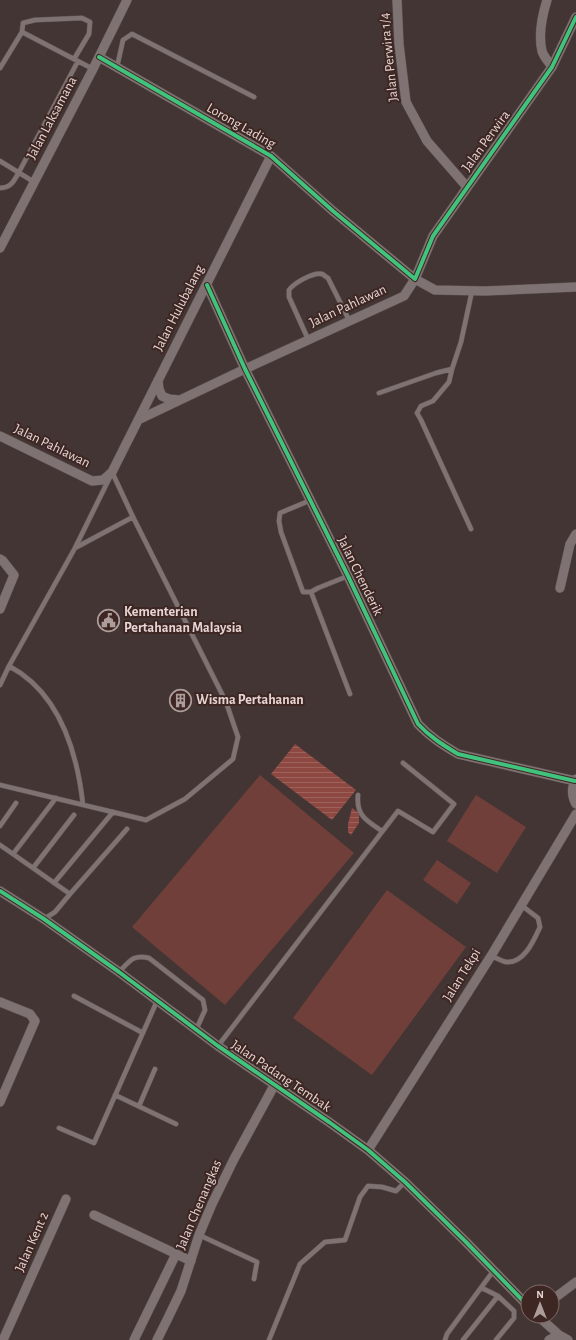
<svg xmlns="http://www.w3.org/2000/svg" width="576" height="1340" font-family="'Alegreya Sans',sans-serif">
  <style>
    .green { fill: #713f3a }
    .water { fill: url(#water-rules) }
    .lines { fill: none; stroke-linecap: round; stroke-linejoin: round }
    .service-casing { stroke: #5e5250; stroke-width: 5.5 }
    .minor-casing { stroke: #5e5250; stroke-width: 10 }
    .service { stroke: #7e7372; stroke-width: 4.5 }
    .minor { stroke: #7e7372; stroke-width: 9 }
    .cycleway-casing { stroke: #3e2623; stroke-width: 6 }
    .cycleway { stroke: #40c37c; stroke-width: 4 }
    .labels { text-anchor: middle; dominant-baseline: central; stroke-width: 4; stroke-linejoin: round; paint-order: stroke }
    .street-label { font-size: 14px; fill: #e5d5d3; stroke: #3e2623 }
    .poi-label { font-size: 14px; font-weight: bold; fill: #e5d5d3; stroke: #3e2623; text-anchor: start }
  </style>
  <defs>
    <pattern id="water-rules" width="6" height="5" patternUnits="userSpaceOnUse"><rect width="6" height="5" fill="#8e4842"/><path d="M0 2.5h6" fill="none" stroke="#9e625c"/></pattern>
  </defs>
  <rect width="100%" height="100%" fill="#423533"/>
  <path class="green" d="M260,775L354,853L225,1005L132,927Z
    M476,795L526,827L497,873L447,841Z
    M437,860L471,883L457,904L423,880Z
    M387,890L466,947L372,1075L293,1018Z"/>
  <path class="water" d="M295,744L356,790L332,820L271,774Z
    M352,808L359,813V823L351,835L348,832V824Z"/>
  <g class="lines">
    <defs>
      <path id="service" d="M22,32L93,69
        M117,67L123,40L132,34L254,97
        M0,68L22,32L23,23L35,20L82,18L90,22L89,34L74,59
        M0,161L34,182
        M0,188C11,188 14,181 19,172L78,61
        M308,339L289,297V290C294,283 313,272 322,274C324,275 326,277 328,278L349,320
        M452,369L449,382L433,401L421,406L417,413L421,420L471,529
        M379,393L436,373L452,369L461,342L472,291
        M112,472L133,517
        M311,500L280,513L279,521L281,532L303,592H311L318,588L348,576
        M311,592L350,694
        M9,666C60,693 77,751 83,805
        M0,685L9,666L75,548L110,477
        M0,785L146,820L185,799L233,759L238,737L226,702L133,517L75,548
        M358,795C356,816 367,821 382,831
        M0,826L16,803
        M0,845L13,854L56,798
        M13,854L70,894L127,829
        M33,868L74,815
        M54,883L113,812
        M44,919L55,912L70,894
        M491,956C495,957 501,961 506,962C524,964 534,940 540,927L538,918L521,905
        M119,972C130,961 133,954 149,958L203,1000L205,1010L196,1030
        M74,996L143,1033
        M218,1046L398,811L433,832L454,804L403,763
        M115,1095L176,1124
        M139,1106L155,1069
        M59,1128L94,1143L157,1001
        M199,1235L257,1262L254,1279
        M482,1288L498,1296L514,1311V1318L496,1340
        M269,1340L300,1264L325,1242L345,1240L360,1197L368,1186L382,1187L396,1191L405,1182
        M445,1340L447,1334L494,1270
        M463,1340L498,1296"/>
      <path id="minor" d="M397,0L399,44L406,102L427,141L467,187
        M547,0C542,16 538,34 542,51C543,56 549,62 552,67
        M99,57L271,156L333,211L415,279L433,236L552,67L576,17
        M0,248L93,69L127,0
        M207,285L245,369L348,576L418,724C430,737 443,745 458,754L575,781
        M158,380L159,389L162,396L169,399L179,400
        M138,420L245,369L404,296L415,279L435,290L485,291L576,287
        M0,436L92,481L103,480L112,472L271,156
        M0,559L3,561L14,575L0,609
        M560,588L570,544L576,534
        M576,779C571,788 571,795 576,804
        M0,891L44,919L119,972L218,1046L329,1122L368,1150L405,1182L466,1242L528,1306
        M0,1002L30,1014L35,1021L0,1102
        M368,1150L491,956L576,814
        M94,1215L191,1261
        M552,1300L576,1282
        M538,1316L559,1335L568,1340
        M3,1340L66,1199
        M134,1340L176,1254
        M157,1340L167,1320L181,1291L199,1235L212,1204L234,1159L275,1084
        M549,1340L559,1335"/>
    </defs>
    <use href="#service" class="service-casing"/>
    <use href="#minor" class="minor-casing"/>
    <use href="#service" class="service"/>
    <use href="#minor" class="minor"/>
    <defs>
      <path id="cycleway" d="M99,57L271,156L333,211L415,279L433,236L552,67L576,17
        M207,285L245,369L348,576L418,724C430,737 443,745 458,754L575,781
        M0,891L44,919L119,972L218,1046L329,1122L368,1150L405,1182L466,1242L528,1306"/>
    </defs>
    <use href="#cycleway" class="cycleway-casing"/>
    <use href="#cycleway" class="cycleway"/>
  </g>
  <defs>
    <symbol id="civic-ring" viewBox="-11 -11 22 22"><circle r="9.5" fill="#3e2623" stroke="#ac9d9b" stroke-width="1.5"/><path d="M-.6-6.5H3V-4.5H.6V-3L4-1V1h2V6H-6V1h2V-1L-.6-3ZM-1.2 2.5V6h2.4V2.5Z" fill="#ac9d9b"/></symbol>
    <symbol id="building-ring" viewBox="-11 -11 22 22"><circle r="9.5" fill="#3e2623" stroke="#ac9d9b" stroke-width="1.5"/><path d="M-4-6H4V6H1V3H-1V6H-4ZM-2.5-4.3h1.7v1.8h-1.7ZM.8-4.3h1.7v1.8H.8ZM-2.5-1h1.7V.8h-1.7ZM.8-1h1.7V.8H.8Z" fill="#ac9d9b"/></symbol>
  </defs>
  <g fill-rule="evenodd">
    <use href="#civic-ring" x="96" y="608" width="25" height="25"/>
    <use href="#building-ring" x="168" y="688" width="25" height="25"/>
  </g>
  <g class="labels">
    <g class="street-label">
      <text transform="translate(389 57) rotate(-96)">Jalan Perwira 1/4</text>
      <text transform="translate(52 118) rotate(-62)">Jalan Laksamana</text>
      <text transform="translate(241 126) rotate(30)">Lorong Lading</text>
      <text transform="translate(486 141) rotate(-54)">Jalan Perwira</text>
      <text transform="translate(348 306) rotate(-25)">Jalan Pahlawan</text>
      <text transform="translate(179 308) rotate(-63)">Jalan Hulubalang</text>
      <text transform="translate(52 446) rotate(26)">Jalan Pahlawan</text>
      <text transform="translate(360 576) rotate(64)">Jalan Chenderik</text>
      <text transform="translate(462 975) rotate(-58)">Jalan Tekpi</text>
      <text transform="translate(281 1076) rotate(34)">Jalan Padang Tembak</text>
      <text transform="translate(199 1205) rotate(-67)">Jalan Chenangkas</text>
      <text transform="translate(32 1242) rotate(-66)">Jalan Kent 2</text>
    </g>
    <g class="poi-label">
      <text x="124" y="612">Kementerian<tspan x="124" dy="16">Pertahanan Malaysia</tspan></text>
      <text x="196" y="700">Wisma Pertahanan</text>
    </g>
  </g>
  <g transform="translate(540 1304)"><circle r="19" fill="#3e2623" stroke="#816c69"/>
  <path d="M0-3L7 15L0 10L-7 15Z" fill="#ac9d9b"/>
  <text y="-6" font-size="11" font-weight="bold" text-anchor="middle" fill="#e5d5d3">N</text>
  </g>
</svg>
